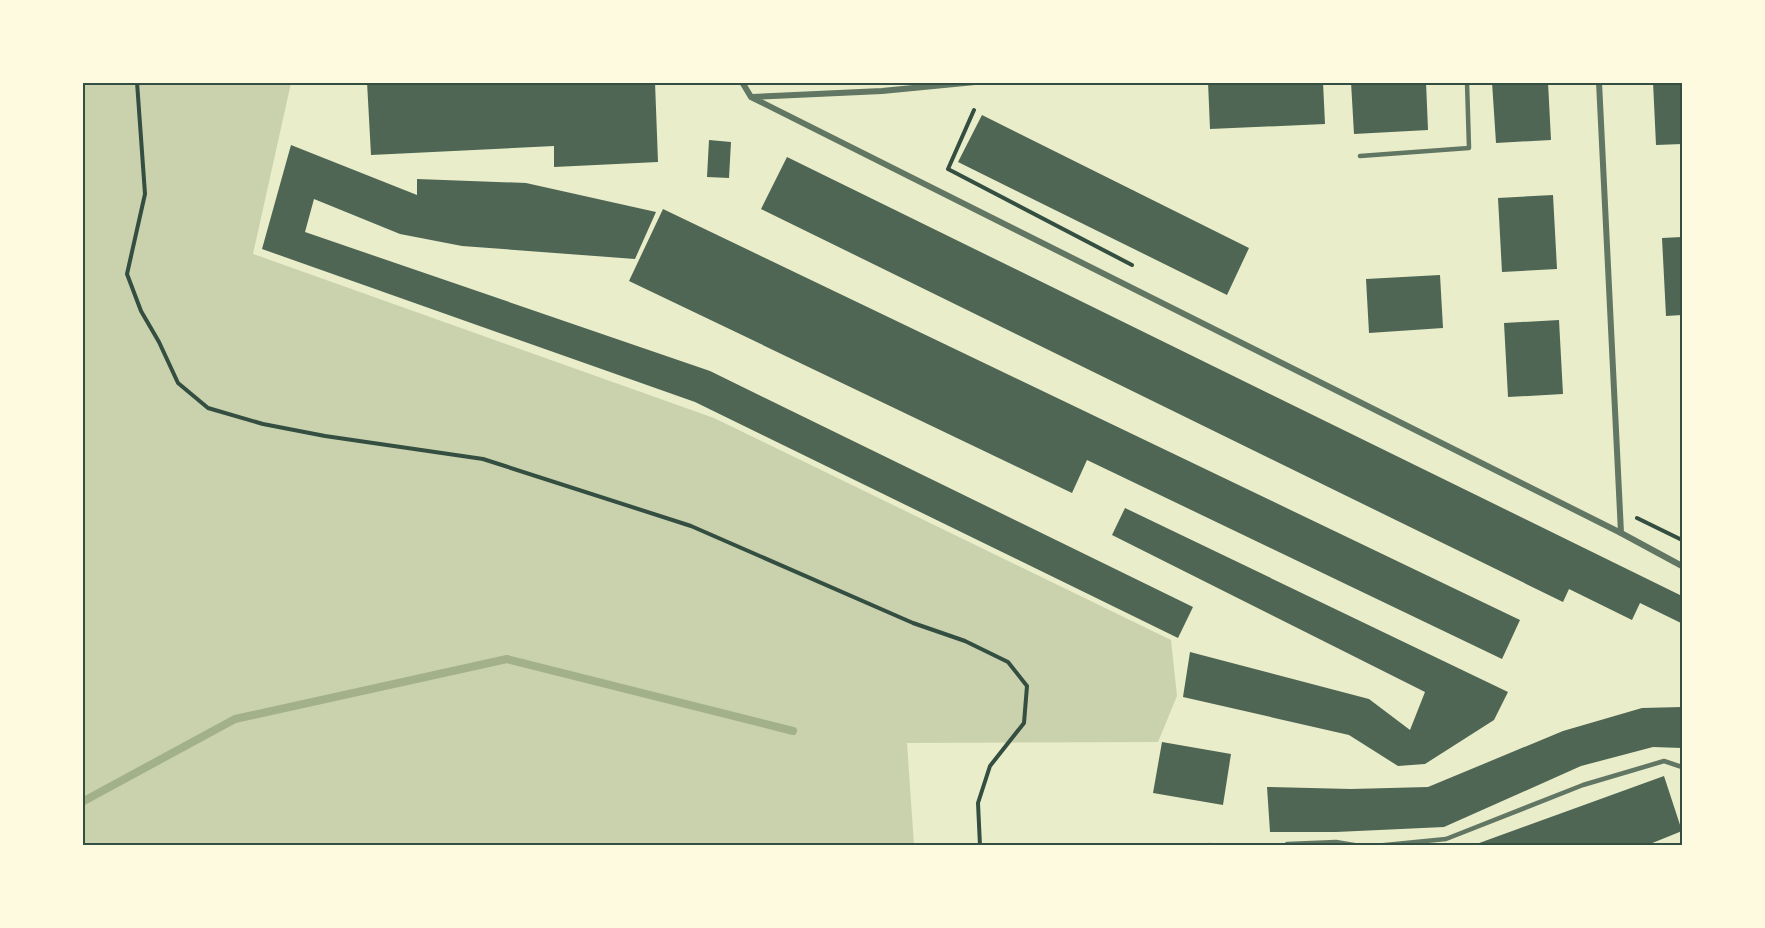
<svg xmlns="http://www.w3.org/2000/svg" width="1765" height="928" font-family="Georgia,serif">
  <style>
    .green { fill: #cad2ad }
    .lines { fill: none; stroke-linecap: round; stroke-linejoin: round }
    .stream { stroke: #a3b18a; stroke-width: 8 }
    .building { fill: #4f6655 }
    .path { stroke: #344e41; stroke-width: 4 }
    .service { stroke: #617663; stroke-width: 4.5 }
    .minor { stroke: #617663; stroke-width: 6 }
    .neatline { fill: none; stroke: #344e41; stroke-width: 2 }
  </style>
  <rect width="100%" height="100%" fill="#e9edc9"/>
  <path class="green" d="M82,83H291L253,254L714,418L1171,640L1177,696L1158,742L907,743L914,845H83Z"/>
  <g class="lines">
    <path class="stream" d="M82,802L235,719L507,659L793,731"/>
  </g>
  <path class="building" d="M367,82H655L658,162L554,167V146L371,155Z
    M1208,82H1323L1325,124L1210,129Z
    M1351,82H1426L1428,130L1354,134Z
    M1492,82H1548L1551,140L1496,143Z
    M1653,82H1682V144L1656,145Z
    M982,115L1249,248L1227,295L958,162Z
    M709,140L731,142L729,178L707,177Z
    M291,145L417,195V179L526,183L656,212L635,259L462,246L400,234L314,199L305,232L710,371L1193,607L1178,638L695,402L262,249Z
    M787,157L1682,596V620L1681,623L1640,603L1632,620L1569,589L1563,602L761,209Z
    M1553,195L1557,269L1502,272L1498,198Z
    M663,209L1520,620L1502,659L1087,460L1072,493L629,281Z
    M1682,237V315L1666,316L1662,238Z
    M1440,275L1443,328L1369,333L1366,279Z
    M1559,320L1563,394L1508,397L1504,323Z
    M1125,508L1508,692L1494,720L1425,764L1398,766L1349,735L1183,697L1190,652L1369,699L1410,730L1425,692L1112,535Z
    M1682,707V748L1653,747L1581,766L1444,827L1336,832H1270L1267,787L1351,789L1428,787L1563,731L1642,708Z
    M1162,742L1231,754L1223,805L1153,793Z
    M1664,776L1682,831L1645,846H1471Z"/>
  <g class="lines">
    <path class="path" d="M137,82L145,194L127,274L141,311L159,342L178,383L208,408L263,424L325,436L483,459L691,526L913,623L965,641L1008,662L1027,686L1024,723L990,766L978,803L980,846
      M974,110L948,169L1132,265
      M1637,518L1682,540"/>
    <path class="service" d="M1360,156L1469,148L1467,82
      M1287,844L1336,842L1360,846
      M1210,845V846
      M1375,846L1446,839L1583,785L1664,761L1682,767"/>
    <path class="minor" d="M742,82L751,97
      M1599,82L1621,533
      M751,97L1621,533L1682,566
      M752,97L882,91L975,82"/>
  </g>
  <rect width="1765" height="928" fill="none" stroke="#fefae0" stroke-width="168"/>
  <rect x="84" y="84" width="1597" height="760" class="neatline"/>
</svg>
